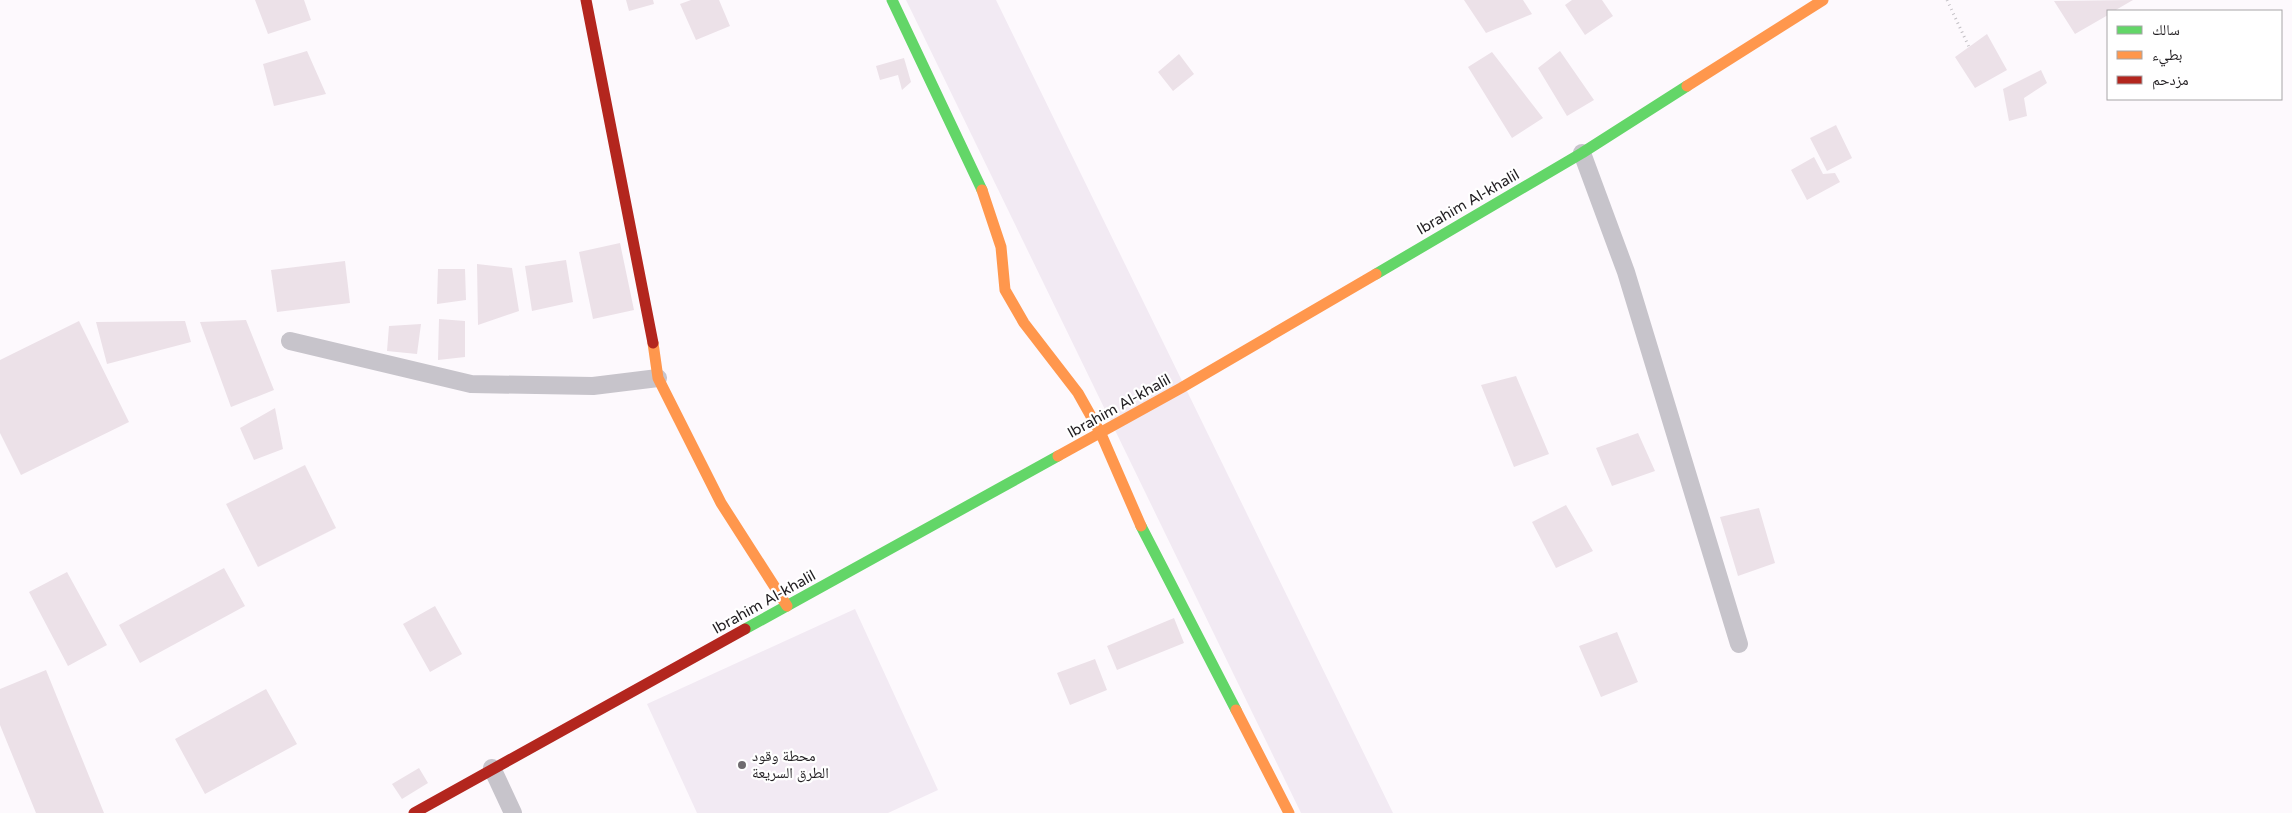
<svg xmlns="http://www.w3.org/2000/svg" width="2292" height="813" font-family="'Varela Round','Noto Naskh Arabic',sans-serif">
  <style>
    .built { fill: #f2eaf3 }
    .building { fill: #ece1e8 }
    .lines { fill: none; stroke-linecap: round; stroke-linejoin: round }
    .path { stroke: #c2bfc4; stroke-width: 3; stroke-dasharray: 1 4; stroke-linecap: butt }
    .street { stroke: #c7c4cb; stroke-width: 18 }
    .fast { stroke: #63d668; stroke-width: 11 }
    .slow { stroke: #ff974d; stroke-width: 11 }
    .jam { stroke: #b3261e; stroke-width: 11 }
    .poi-dot { fill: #6f6b6f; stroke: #fff; stroke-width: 2 }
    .labels { text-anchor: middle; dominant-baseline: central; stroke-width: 4.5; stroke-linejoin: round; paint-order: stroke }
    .street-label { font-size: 15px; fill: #221f22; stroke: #fff }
    .poi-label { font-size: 15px; fill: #221f22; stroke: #fff; text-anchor: start }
  </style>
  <rect width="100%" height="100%" fill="#fdf9fd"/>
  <path class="built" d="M906,0H996L1393,813H1301Z
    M855,609L938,790L888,813H697L647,704Z"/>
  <path class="building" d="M255,0H304L311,20L268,34Z
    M626,0H653L654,4L629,11Z
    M691,0H719L730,26L696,40L680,4Z
    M1464,0H1523L1532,14L1486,33Z
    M1572,0H1602L1613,16L1585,35L1565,5Z
    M2133,0L2114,11H2108V15L2075,34L2054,1Z
    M1987,34L2007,70L1975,88L1955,57Z
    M307,51L326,94L274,106L263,64Z
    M1560,51L1594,100L1567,116L1538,68Z
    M1492,52L1543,118L1512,138L1468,67Z
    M1179,54L1194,74L1173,91L1158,72Z
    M904,58L911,82L902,90L898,75L880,80L876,66Z
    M2041,70L2047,83L2024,98L2027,116L2009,121L2003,89Z
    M1836,125L1852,158L1827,171L1810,138Z
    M1814,157L1823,174L1835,173L1840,182L1807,200L1791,170Z
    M620,243L634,310L593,319L579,252Z
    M566,260L573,302L532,311L525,266Z
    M345,261L350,303L277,312L271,270Z
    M477,264L512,268L519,311L478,325Z
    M438,269H465L466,300L437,304Z
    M439,319L465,321V357L438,360Z
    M246,320L274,390L231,407L200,322Z
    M79,321L129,422L21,475L0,433V360Z
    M185,321L191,342L107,364L96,322Z
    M421,324L417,354L387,351L389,326Z
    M1516,376L1549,454L1514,467L1481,385Z
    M275,408L283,449L254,460L240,428Z
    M1638,433L1655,471L1612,486L1596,448Z
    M305,465L336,528L258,567L226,504Z
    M1566,505L1593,551L1556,568L1532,522Z
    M1759,508L1775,563L1738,576L1720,517Z
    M224,568L245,606L140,663L119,625Z
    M67,572L107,645L68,666L29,592Z
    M435,606L462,654L430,672L403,624Z
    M1174,618L1184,643L1117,670L1107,646Z
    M1617,632L1638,682L1601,697L1579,646Z
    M1095,659L1107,690L1070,705L1057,673Z
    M46,670L104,813H36L0,725V689Z
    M266,689L297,744L205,794L175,739Z
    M419,768L428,783L402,799L392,784Z"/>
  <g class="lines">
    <path class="path" d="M1947,0L1969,47"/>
    <path class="street" d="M1582,153L1626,272L1739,644
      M290,341L471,384L593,386L658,378
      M492,768L513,813"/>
    <path class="fast" d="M892,0L982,190
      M1376,274L1582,153L1687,86
      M1141,526L1236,710
      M745,629L1058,456"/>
    <path class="slow" d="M1687,86L1823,0
      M982,190L1001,247L1005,290L1024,323L1078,393L1101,434L1141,526
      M653,343L658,378L721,503L787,606
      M1058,456L1181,388L1376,274
      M1236,710L1289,813"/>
    <path class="jam" d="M586,0L653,343
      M414,813L745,629"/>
  </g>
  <circle class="poi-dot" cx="742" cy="765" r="5"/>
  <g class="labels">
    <g class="street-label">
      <text transform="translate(1468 202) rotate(-30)">Ibrahim Al-khalil</text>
      <text transform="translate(1119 406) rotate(-29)">Ibrahim Al-khalil</text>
      <text transform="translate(764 602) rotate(-29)">Ibrahim Al-khalil</text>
    </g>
    <g class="poi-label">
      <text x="752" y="756">محطة وقود<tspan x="752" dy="17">الطرق السريعة</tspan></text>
    </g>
  </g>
  <rect x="2107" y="10" width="175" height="90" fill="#ffffff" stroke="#a7a5a7"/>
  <rect x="2117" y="26" width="25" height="8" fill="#63d668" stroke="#a7a5a7"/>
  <text x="2152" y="35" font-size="15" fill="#221f22">سالك</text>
  <rect x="2117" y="51" width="25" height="8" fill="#ff974d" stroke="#a7a5a7"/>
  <text x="2152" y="60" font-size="15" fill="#221f22">بطيء</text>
  <rect x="2117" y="76" width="25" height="8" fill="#b3261e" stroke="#a7a5a7"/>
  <text x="2152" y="85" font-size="15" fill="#221f22">مزدحم</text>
</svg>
